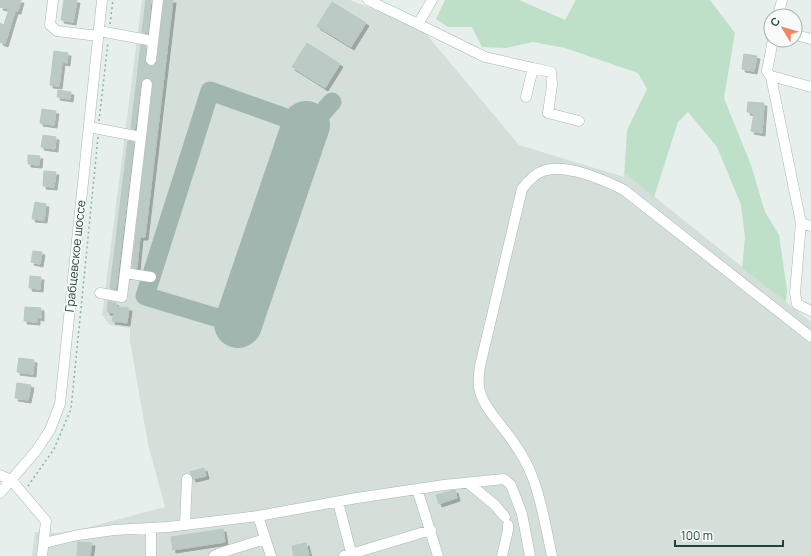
<svg xmlns="http://www.w3.org/2000/svg" width="811" height="556" font-family="Manrope,sans-serif">
  <style>
    .built { fill: #d4dfda }
    .green { fill: #bfe0c8 }
    .lines { fill: none; stroke-linecap: round; stroke-linejoin: round }
    .taxiway { stroke: #a2b6b0; stroke-width: 19 }
    .runway { stroke: #a2b6b0; stroke-width: 48 }
    .building { fill: #bbcac4; stroke: #b8c9c2; filter: url(#shadow) }
    .minor-casing { stroke: #a8b8b2; stroke-width: 11 }
    .path { stroke: #86b3a5; stroke-width: 1.5; stroke-dasharray: 2 3; stroke-linecap: butt }
    .minor { stroke: #fff; stroke-width: 10 }
    .labels { text-anchor: middle; dominant-baseline: central; stroke-width: 3.5; stroke-linejoin: round; paint-order: stroke }
    .street-label { font-size: 12px; fill: #24423a; stroke: #f7fbf9 }
  </style>
  <defs>
    <filter id="shadow"><feDropShadow dx="3" dy="3" stdDeviation="0" flood-color="#0004"/></filter>
  </defs>
  <rect width="100%" height="100%" fill="#e6efeb"/>
  <path class="built" d="M142,0H350L422,29L519,145L624,177L626,174L811,322V556H32L35,532L58,533L82,529L165,507L148,444L130,341V328L110,325L102,315Z"/>
  <path class="green" d="M445,0H519L565,20L576,0H710L735,33L724,98L751,165L765,212L779,235L787,290L786,302L742,268L745,237L741,205L717,147L688,112L678,122L654,197L626,174L624,177L627,130L647,89L638,73L565,48L533,42L506,48L482,47L472,27H448L436,19Z"/>
  <g class="lines">
    <path class="taxiway" d="M238,324L145,296L210,91L306,125L315,121L332,102"/>
    <path class="runway" d="M238,324L306,125"/>
  </g>
  <path class="building" d="M0,0H21L18,11H15L5,44L0,42V23L4,25L9,9L0,7Z
    M64,0H77L73,22L61,20Z
    M146,0H151L148,33L142,32Z
    M164,0H173L145,237H140L137,268L132,267L153,85V81L148,78H144L141,83L135,129L131,128L141,45L146,46L145,63L150,66H154L157,61Z
    M332,2L366,23L351,47L317,26Z
    M307,43L340,64L325,88L292,67Z
    M54,51L68,53L67,63L62,62L59,86L50,85Z
    M744,54L757,56L754,71L742,69Z
    M58,90L71,92L70,99L57,97Z
    M748,102L764,103L762,133L751,131L754,113L747,112Z
    M42,109L56,111L54,125L40,123Z
    M43,135L56,137L55,149L41,147Z
    M128,141L134,142L116,289L110,288Z
    M28,155L40,156L39,165L28,164Z
    M44,171L56,172L54,187L43,186Z
    M35,202L46,204L44,220L32,219Z
    M33,251L42,252L40,264L31,262Z
    M30,276L41,277L40,289L29,288Z
    M108,301L116,303V307L129,308L127,323L112,321L114,313L107,312Z
    M25,307L41,308V318L37,317V322L24,321Z
    M19,358L34,360L33,374L17,372Z
    M17,383L31,385L28,400L15,398Z
    M204,468L206,476L193,479L190,472Z
    M455,490L457,498L439,504L436,495Z
    M223,529L225,542L173,550L171,537Z
    M78,542L92,543L90,556H77Z
    M306,543L309,555L294,556L292,546Z"/>
  <g class="lines">
    <defs>
      <path id="minor" d="M53,0L50,25L57,31L98,36
        M368,0L418,24L432,0
        M778,16L782,0
        M418,24L485,57L533,68L526,97
        M99,31L153,41
        M795,35L811,39
        M773,40L767,71L771,77L801,223L795,293L797,304L811,311
        M151,60L158,0
        M533,68L551,72L552,85L548,113L579,121
        M771,77H775L811,87
        M89,127L141,137L147,84
        M801,223L811,226
        M125,273L151,277
        M100,293L122,297L141,137
        M0,475L12,481L46,521L42,556
        M468,483L495,505L505,517
        M417,489L438,556
        M0,493L36,451L50,430L60,404L102,0
        M338,502L352,556
        M258,516L271,556
        M185,525L187,479
        M44,543L78,535L114,530L168,527L258,516L357,498L444,485L504,479L511,485L522,514L530,556
        M151,556V528
        M214,556L220,553L265,539
        M344,556L431,530
        M502,556L508,530V525
        M552,556C546,529 542,501 532,476C525,457 514,442 502,427C493,415 481,402 479,387C478,380 479,373 480,366L522,189C528,181 534,174 543,171C565,163 604,180 624,190L811,337"/>
    </defs>
    <use href="#minor" class="minor-casing"/>
    <path class="path" d="M110,24L113,0
      M99,121L108,42
      M28,486L54,449L71,409L98,137"/>
    <use href="#minor" class="minor"/>
  </g>
  <g class="labels">
    <g class="street-label">
      <text transform="translate(75 256) rotate(-84)">Грабцевское шоссе</text>
    </g>
  </g>
  <g transform="translate(783 28) rotate(308)"><circle r="19" fill="#f7fbf9" stroke="#a3b1ad"/>
  <path d="M0-3L7 15L0 10L-7 15Z" fill="#f4845f"/>
  <text y="-6" font-size="11" font-weight="bold" text-anchor="middle" fill="#24423a">С</text>
  </g>
  <path d="M675 540v6h108v-6" fill="none" stroke="#24423a" stroke-width="2"/>
  <text x="681" y="540" font-size="12" fill="#24423a" stroke="#f7fbf9" stroke-width="3" paint-order="stroke">100 m</text>
</svg>
